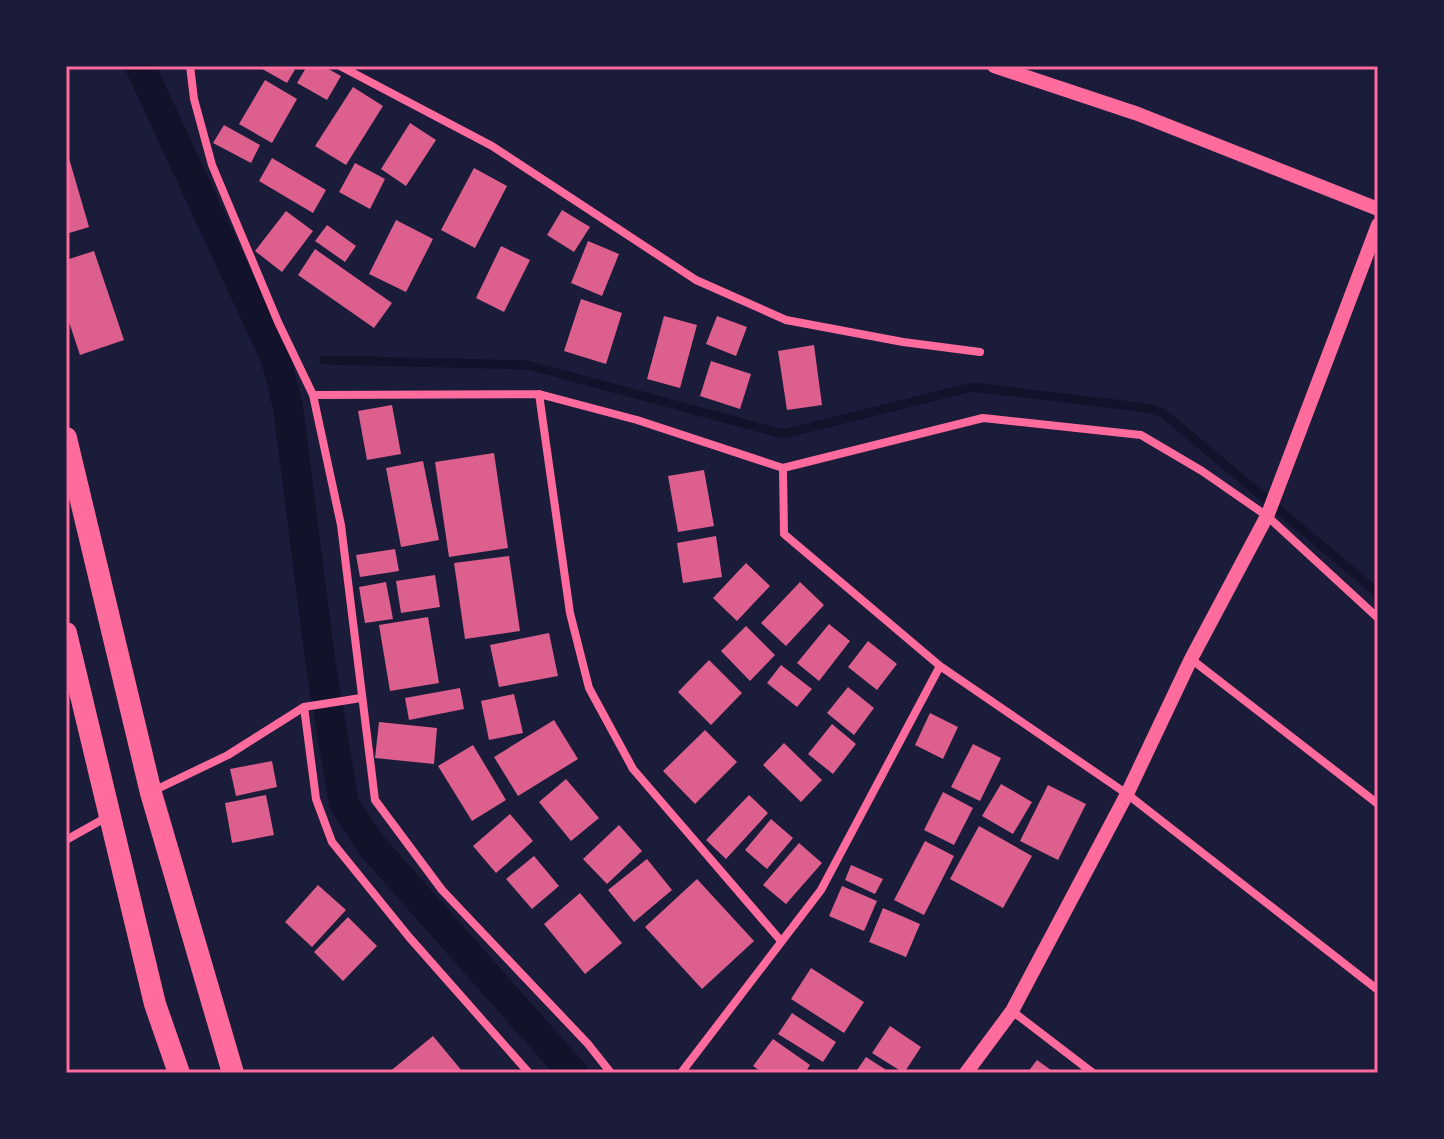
<svg xmlns="http://www.w3.org/2000/svg" width="1444" height="1139" font-family="Cabin,sans-serif">
  <style>
    .lines { fill: none; stroke-linecap: round; stroke-linejoin: round }
    .stream { stroke: #12122b; stroke-width: 9 }
    .canal { stroke: #12122b; stroke-width: 30 }
    .building { fill: #dd5f8e }
    .minor { stroke: #ff6b9d; stroke-width: 8 }
    .tertiary { stroke: #ff6b9d; stroke-width: 14 }
    .trunk { stroke: #ff6b9d; stroke-width: 22 }
    .neatline { fill: none; stroke: #ff6b9d; stroke-width: 3 }
  </style>
  <rect width="100%" height="100%" fill="#1b1b3a"/>
  <g class="lines">
    <path class="stream" d="M276,359H279
      M324,360L528,365L783,434L972,387L1148,408L1163,413L1378,593"/>
    <path class="canal" d="M140,66L276,359L288,407L321,667L344,804L372,846L573,1073"/>
  </g>
  <path class="building" d="M257,66H297L287,83Z
    M307,66H323L341,76L327,100L297,83Z
    M265,80L297,99L272,143L239,124Z
    M353,87L383,106L346,165L315,146Z
    M410,123L436,140L406,186L381,169Z
    M224,125L260,145L251,163L213,143Z
    M66,148L89,227L66,234Z
    M272,158L326,190L313,213L259,181Z
    M355,163L385,179L370,209L339,192Z
    M474,168L507,186L475,248L441,230Z
    M562,210L590,227L574,252L547,235Z
    M286,211L313,231L282,272L255,251Z
    M396,220L433,239L406,292L369,274Z
    M327,225L356,246L345,262L315,241Z
    M588,241L619,254L602,296L571,283Z
    M501,246L530,260L504,312L476,298Z
    M315,249L392,303L374,328L298,275Z
    M94,251L124,340L80,355L66,313V260Z
    M581,299L622,313L606,364L564,351Z
    M664,316L697,325L680,388L647,379Z
    M717,316L747,327L736,356L706,344Z
    M814,345L822,405L787,410L778,351Z
    M711,361L751,374L740,409L700,396Z
    M392,405L401,454L367,460L358,411Z
    M494,453L508,548L449,557L435,462Z
    M423,461L439,540L401,547L386,468Z
    M704,470L714,526L678,532L668,476Z
    M716,536L722,577L683,583L677,543Z
    M395,549L399,571L360,577L356,555Z
    M509,556L520,631L465,639L454,563Z
    M746,563L770,586L737,621L713,598Z
    M435,575L440,607L401,613L396,581Z
    M386,582L393,619L365,623L359,587Z
    M800,582L824,605L786,646L761,623Z
    M428,617L439,683L390,691L379,625Z
    M829,624L850,641L819,681L797,663Z
    M746,626L775,655L750,681L721,651Z
    M549,633L558,676L499,687L490,645Z
    M868,641L897,664L877,690L848,667Z
    M709,660L742,693L711,725L678,692Z
    M781,665L812,689L797,707L767,683Z
    M848,687L874,708L854,735L827,713Z
    M460,688L464,709L409,720L405,698Z
    M514,694L523,733L489,740L481,701Z
    M930,713L958,727L943,759L915,745Z
    M554,720L578,759L518,796L494,757Z
    M379,722L437,728L434,764L375,758Z
    M832,724L856,744L833,774L808,754Z
    M705,730L737,762L695,804L663,771Z
    M784,743L822,780L801,802L763,765Z
    M973,744L1001,758L980,801L951,787Z
    M473,745L506,800L472,821L438,766Z
    M272,761L277,787L236,796L230,769Z
    M566,779L599,818L571,841L539,802Z
    M1001,784L1032,802L1013,834L982,816Z
    M1048,785L1086,804L1058,860L1020,841Z
    M943,792L973,808L954,845L924,830Z
    M266,795L274,835L232,843L225,803Z
    M749,795L768,813L726,859L706,840Z
    M510,814L533,841L496,873L473,846Z
    M771,819L793,838L767,869L745,850Z
    M619,825L642,851L607,884L583,859Z
    M979,826L1032,856L1003,908L950,879Z
    M925,841L954,856L924,915L894,900Z
    M799,843L822,863L786,904L763,885Z
    M534,856L559,886L532,909L506,879Z
    M647,859L672,890L634,922L608,890Z
    M851,865L883,879L875,894L845,880Z
    M697,879L754,941L702,989L645,927Z
    M318,885L346,910L312,947L285,922Z
    M842,886L877,901L864,931L829,916Z
    M580,893L622,943L585,974L544,924Z
    M883,908L920,924L906,957L869,942Z
    M348,917L377,946L343,981L314,952Z
    M811,968L864,1002L844,1033L791,999Z
    M792,1013L836,1042L823,1062L778,1034Z
    M890,1026L921,1047L904,1073L872,1053Z
    M433,1036L462,1071L461,1073H388Z
    M773,1039L810,1065L805,1073H763L753,1066Z
    M866,1057L891,1073H855Z
    M1037,1060L1055,1073H1027Z"/>
  <g class="lines">
    <path class="minor" d="M190,66L194,99L212,165L278,322L313,395L341,525L375,800L442,890L588,1044L611,1073
      M340,66L492,146L696,280L786,320L903,342L980,352
      M539,394L570,613L589,688L633,769L781,941
      M313,395L539,394L637,420L783,468L983,418L1141,435L1202,471L1267,516L1378,618
      M783,468L784,534L940,666L1127,794L1378,990
      M1191,659L1378,804
      M304,707L316,799L332,842L409,937L529,1073
      M151,792L228,755L304,707L361,698
      M66,840L107,817
      M1012,1011L1093,1073
      M681,1073L821,890L940,666"/>
    <path class="tertiary" d="M994,66L1138,114L1378,209
      M966,1073L1012,1011L1127,794L1191,659L1268,514L1378,225"/>
    <path class="trunk" d="M66,438L151,793L233,1073
      M66,633L155,1004L179,1073"/>
  </g>
  <rect width="1444" height="1139" fill="none" stroke="#1b1b3a" stroke-width="136"/>
  <rect x="68" y="68" width="1308" height="1003" class="neatline"/>
</svg>
